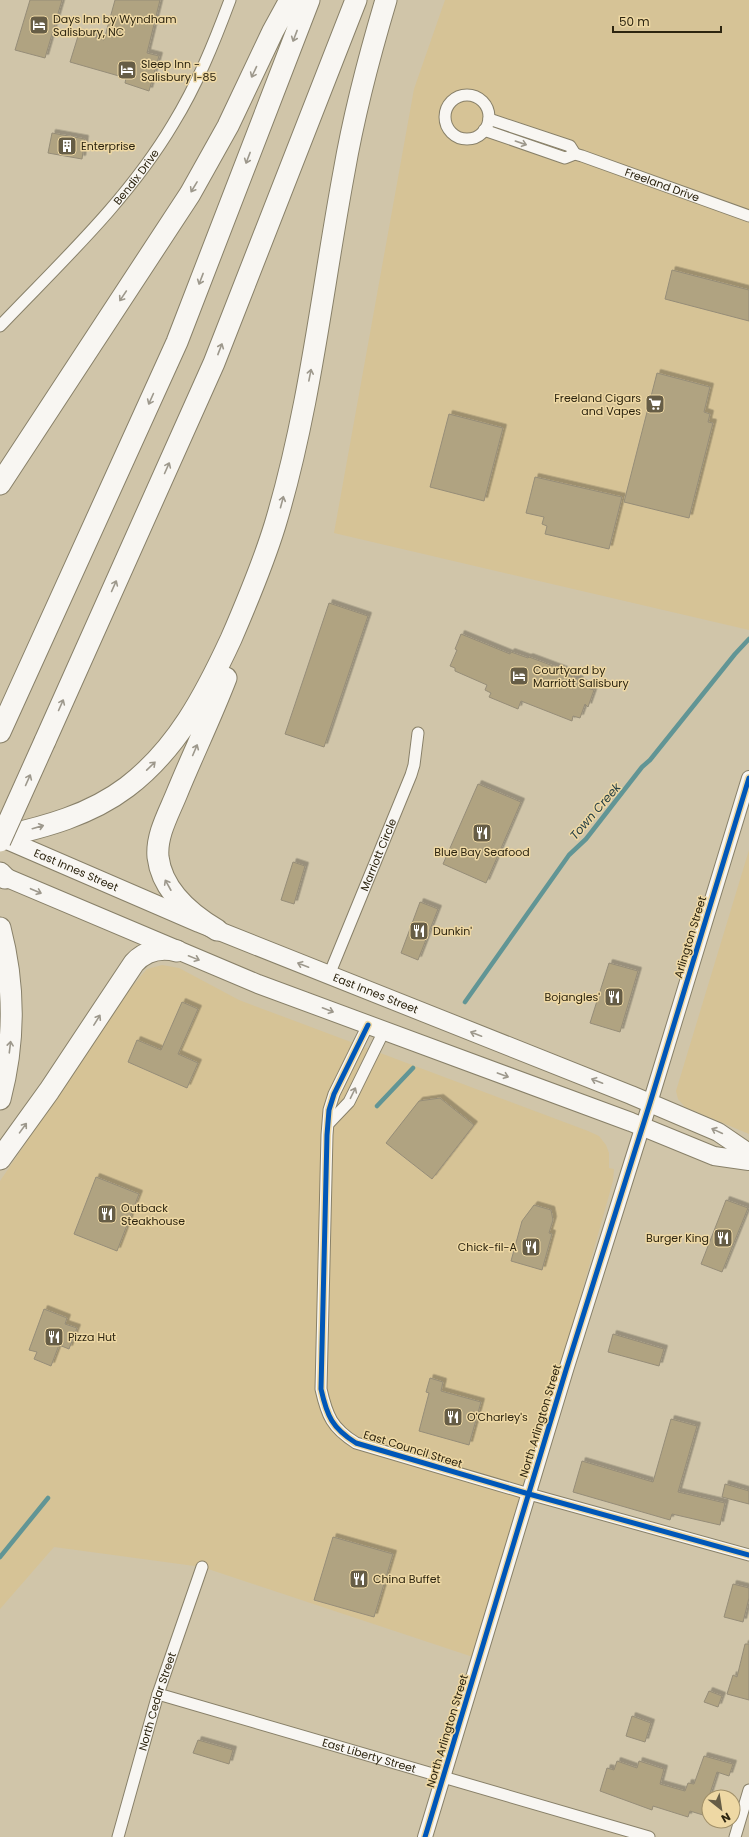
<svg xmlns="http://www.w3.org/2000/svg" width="749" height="1837" font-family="Poppins,sans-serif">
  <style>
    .built { fill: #d6c396 }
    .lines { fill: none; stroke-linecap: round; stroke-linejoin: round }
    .stream { stroke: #619595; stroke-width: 4.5 }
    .building { fill: #b0a381; stroke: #968d78; filter: url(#shadow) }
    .minor-casing { stroke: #888069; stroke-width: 13 }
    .tertiary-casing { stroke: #888069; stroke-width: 16 }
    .primary-casing { stroke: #888069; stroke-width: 20 }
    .motorway-casing { stroke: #888069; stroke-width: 23 }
    .minor { stroke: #f8f6f2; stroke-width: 11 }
    .tertiary { stroke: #f8f6f2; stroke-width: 14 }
    .primary { stroke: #f8f6f2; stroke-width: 18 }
    .motorway { stroke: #f8f6f2; stroke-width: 21 }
    .motorway-bridge-casing { stroke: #888069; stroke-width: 23; stroke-linecap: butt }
    .motorway-bridge { stroke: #f8f6f2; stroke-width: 21 }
    .cycleway-casing { stroke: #eed8a4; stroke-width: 8 }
    .cycleway { stroke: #0057b8; stroke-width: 5 }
    .oneway { stroke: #9d988c }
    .labels { text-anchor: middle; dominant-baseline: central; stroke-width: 3; stroke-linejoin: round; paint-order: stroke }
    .poi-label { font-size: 11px; fill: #2d2510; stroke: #eed8a4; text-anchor: start }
    .street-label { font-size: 11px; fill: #2d2510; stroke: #eed8a4 }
    .water-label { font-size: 12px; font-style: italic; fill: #274044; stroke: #eed8a4 }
  </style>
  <defs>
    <filter id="shadow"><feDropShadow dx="3.5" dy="-3.5" stdDeviation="0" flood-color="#0004"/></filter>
  </defs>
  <rect width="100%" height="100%" fill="#d0c5a9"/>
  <path class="built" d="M445,0H749V630L334,533L414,89Z
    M749,850V1134L685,1107L678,1099L676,1091Z
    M162,965L179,968L239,1000L588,1131L599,1136L606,1145L609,1153V1168L614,1169L613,1181L479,1659L202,1567L54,1547L0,1609V1181L130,989L147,969Z"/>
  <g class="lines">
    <path class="stream" d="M465,1002L569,855L586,839L642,767L650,760L735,654L749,639
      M377,1106L413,1068
      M0,1557L48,1498"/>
  </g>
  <path class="building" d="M30,0H62L45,58L15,50Z
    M115,0H160L147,53L159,56L149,91L125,83L126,78L70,62L79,33L104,40Z
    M52,133L85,139L82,159L48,153Z
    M672,270L749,290V321L665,299Z
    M657,373L710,387L704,412L710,414L708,422L713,423L689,518L624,502Z
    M449,414L503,428L484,501L430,487Z
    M535,477L622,497L609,549L545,534L547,526L542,524L544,517L526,513Z
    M329,603L368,616L324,747L285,734Z
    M461,634L510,654L511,652L528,658L529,657L564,670L563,673L580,680L579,682L587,685V688L594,690L588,707L585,704L580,718L573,716L572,721L521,701L518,709L489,697L491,693L485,690L487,685L455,671V668L450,666L457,650L455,649Z
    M478,784L521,802L486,883L443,864Z
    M293,862L305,866L294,904L281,900Z
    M420,902L438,909L418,960L401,953Z
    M609,963L638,971L620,1032L590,1023Z
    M182,1002L198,1009L178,1054L198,1063L187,1088L128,1062L137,1040L161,1050Z
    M440,1098L474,1125L432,1179L386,1143L419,1101Z
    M96,1177L139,1194L117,1251L74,1234Z
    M726,1200L748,1208L722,1272L701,1264Z
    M534,1205L551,1210L553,1220L549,1233L552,1234L542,1270L511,1261L522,1221Z
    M44,1309L67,1318L65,1324L77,1328L69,1349L59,1345L51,1366L34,1359L37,1352L29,1350Z
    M613,1334L664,1349L659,1366L608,1352Z
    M430,1378L443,1382L441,1391L481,1402L469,1445L419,1431L429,1393L426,1392Z
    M671,1419L697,1426L678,1492L725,1503L720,1525L672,1514L670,1520L573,1492L582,1461L653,1482Z
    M725,1484L749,1491V1504L722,1497Z
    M333,1537L393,1554L374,1617L314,1600Z
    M733,1584L749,1588V1598L743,1622L724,1617Z
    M745,1644H749V1700L727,1694L733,1675L737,1677Z
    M709,1691L722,1696L718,1707L704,1702Z
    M632,1716L651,1723L645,1742L626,1736Z
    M198,1740L233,1750L229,1764L193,1753Z
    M704,1756L733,1764L729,1776L717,1772L703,1815L690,1811L688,1817L653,1806L652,1810L600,1791L607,1768L614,1770L617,1761L637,1768L639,1761L664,1769L660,1784L685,1791L688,1783L694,1784Z"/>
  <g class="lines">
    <defs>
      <g id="minor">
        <circle cx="467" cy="117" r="22"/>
        <path d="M489,119L570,146L575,154"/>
        <path id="s1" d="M484,130L565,158L575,154L582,156L749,216"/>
        <path id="s2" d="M0,326C61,262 128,200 173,124C197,85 214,43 230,0"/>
        <path id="s3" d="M329,975L411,775L414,765L418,733"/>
        <path d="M368,1025L334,1094L329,1110L327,1135L321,1389C327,1416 332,1428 356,1443L529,1494L749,1555"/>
        <path d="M329,1123L349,1102L384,1031"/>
        <path id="s4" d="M158,1694L649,1837"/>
        <path id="s5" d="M118,1837L158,1694L202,1567"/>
        <path d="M735,1837L749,1790"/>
      </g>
      <path id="tertiary" d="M425,1837L566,1370L650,1103L749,778"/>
      <g id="primary">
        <path id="s6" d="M0,837L199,923L631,1095L718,1132L749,1153"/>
        <path d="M0,875L258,984L631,1122L714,1156L749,1161"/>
      </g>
      <path id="motorway" d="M0,484L190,194L228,126L273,31L290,0
        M0,732L177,342L309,0
        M45,741L214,363L356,0
        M0,837C45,827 90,815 127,787C177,749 205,695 231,639C247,602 263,564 275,525C310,409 322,290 344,172C354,114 369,57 386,0
        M0,873L5,878
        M0,928C15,985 15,1042 0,1099
        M217,930C190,914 162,890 158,857C156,835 169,813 177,793C193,754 211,717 226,678
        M0,1159L49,1091L134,963C145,951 161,947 177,951"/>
    </defs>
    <use href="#minor" class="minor-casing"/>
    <use href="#tertiary" class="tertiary-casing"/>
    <use href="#primary" class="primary-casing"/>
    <use href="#motorway" class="motorway-casing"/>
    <use href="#minor" class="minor"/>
    <use href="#tertiary" class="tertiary"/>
    <use href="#primary" class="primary"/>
    <use href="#motorway" class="motorway"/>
    <defs>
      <path id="motorway-bridge" d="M0,841L45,741"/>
    </defs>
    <use href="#motorway-bridge" class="motorway-bridge-casing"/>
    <use href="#motorway-bridge" class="motorway-bridge"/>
    <defs>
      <path id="cycleway" d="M368,1025L334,1094L329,1110L327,1135L321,1389C327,1416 332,1428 356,1443L529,1494L749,1555
        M425,1837L566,1370L650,1103L749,778"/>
    </defs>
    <use href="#cycleway" class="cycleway-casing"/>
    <use href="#cycleway" class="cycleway"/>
  </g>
  <defs><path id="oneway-shaft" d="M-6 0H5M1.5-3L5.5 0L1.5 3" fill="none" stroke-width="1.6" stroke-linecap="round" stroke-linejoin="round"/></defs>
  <g class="oneway">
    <use href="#oneway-shaft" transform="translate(295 36) rotate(111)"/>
    <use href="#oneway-shaft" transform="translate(254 72) rotate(115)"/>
    <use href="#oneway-shaft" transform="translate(521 143) rotate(19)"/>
    <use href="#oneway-shaft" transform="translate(248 158) rotate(111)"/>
    <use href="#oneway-shaft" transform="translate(194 187) rotate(121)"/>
    <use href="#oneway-shaft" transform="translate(201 279) rotate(111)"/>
    <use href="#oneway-shaft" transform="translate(123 296) rotate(124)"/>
    <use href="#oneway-shaft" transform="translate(220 349) rotate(-69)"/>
    <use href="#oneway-shaft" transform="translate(310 375) rotate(-79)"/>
    <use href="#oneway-shaft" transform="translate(151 399) rotate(114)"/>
    <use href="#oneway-shaft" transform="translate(167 468) rotate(-66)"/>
    <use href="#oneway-shaft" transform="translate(282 502) rotate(-75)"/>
    <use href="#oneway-shaft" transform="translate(114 586) rotate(-66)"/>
    <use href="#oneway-shaft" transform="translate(61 705) rotate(-66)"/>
    <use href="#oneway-shaft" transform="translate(195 750) rotate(-67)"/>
    <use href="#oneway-shaft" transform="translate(151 766) rotate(-44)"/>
    <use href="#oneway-shaft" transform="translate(28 780) rotate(-66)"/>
    <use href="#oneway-shaft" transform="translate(38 827) rotate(-16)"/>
    <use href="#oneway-shaft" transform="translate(168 885) rotate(-119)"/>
    <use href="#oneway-shaft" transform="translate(36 891) rotate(23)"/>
    <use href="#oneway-shaft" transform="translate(194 958) rotate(22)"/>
    <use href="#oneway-shaft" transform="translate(303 965) rotate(-159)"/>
    <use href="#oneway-shaft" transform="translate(328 1010) rotate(21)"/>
    <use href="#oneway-shaft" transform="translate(97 1020) rotate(-58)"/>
    <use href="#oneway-shaft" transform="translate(476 1034) rotate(-159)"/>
    <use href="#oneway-shaft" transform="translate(10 1047) rotate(-83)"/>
    <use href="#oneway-shaft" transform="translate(503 1075) rotate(20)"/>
    <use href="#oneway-shaft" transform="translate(597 1081) rotate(-159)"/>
    <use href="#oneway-shaft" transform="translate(353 1093) rotate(-64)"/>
    <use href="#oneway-shaft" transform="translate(23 1128) rotate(-54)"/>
    <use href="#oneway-shaft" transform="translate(717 1131) rotate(-155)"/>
  </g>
  <defs>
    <symbol id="hotel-square" viewBox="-11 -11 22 22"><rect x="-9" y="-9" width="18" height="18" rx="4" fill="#665d46" stroke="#eed8a4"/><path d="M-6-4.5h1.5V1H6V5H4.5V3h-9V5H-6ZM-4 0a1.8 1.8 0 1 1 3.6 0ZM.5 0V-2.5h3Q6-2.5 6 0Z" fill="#fff"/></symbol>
    <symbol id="building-square" viewBox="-11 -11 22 22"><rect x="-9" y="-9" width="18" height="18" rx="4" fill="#665d46" stroke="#eed8a4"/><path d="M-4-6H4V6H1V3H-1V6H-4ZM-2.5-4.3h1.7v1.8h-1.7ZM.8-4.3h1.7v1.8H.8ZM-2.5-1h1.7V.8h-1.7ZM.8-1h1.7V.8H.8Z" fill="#fff"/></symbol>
    <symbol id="supermarket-square" viewBox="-11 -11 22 22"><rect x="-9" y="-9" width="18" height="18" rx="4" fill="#665d46" stroke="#eed8a4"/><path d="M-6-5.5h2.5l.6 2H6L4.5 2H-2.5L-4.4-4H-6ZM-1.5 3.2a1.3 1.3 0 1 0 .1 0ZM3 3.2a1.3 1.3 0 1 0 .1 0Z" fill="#fff"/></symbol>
    <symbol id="restaurant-square" viewBox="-11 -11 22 22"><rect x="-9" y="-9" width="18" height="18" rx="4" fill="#665d46" stroke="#eed8a4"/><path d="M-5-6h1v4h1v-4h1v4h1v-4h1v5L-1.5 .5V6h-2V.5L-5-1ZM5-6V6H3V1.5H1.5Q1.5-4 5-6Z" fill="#fff"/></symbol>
  </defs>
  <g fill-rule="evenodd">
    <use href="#hotel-square" x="28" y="14" width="22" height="22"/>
    <use href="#hotel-square" x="116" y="59" width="22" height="22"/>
    <use href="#building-square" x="56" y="135" width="22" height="22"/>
    <use href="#supermarket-square" x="644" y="393" width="22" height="22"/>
    <use href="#hotel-square" x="508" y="665" width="22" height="22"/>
    <use href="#restaurant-square" x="471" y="822" width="22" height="22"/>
    <use href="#restaurant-square" x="408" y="920" width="22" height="22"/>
    <use href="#restaurant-square" x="603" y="986" width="22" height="22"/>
    <use href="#restaurant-square" x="96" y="1203" width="22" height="22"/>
    <use href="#restaurant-square" x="712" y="1227" width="22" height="22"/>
    <use href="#restaurant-square" x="520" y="1236" width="22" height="22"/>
    <use href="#restaurant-square" x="43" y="1326" width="22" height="22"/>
    <use href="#restaurant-square" x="442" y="1406" width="22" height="22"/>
    <use href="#restaurant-square" x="348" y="1568" width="22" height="22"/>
  </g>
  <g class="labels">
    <g class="poi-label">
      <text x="53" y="19">Days Inn by Wyndham<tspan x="53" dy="13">Salisbury, NC</tspan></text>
      <text x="141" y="64">Sleep Inn -<tspan x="141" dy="13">Salisbury I-85</tspan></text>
      <text x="81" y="146">Enterprise</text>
      <text x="641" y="398" text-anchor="end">Freeland Cigars<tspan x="641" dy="13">and Vapes</tspan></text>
      <text x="533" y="670">Courtyard by<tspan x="533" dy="13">Marriott Salisbury</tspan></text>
      <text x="482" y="852" text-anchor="middle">Blue Bay Seafood</text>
      <text x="433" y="931">Dunkin'</text>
      <text x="600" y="997" text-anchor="end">Bojangles'</text>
      <text x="121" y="1208">Outback<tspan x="121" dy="13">Steakhouse</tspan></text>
      <text x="709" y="1238" text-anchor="end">Burger King</text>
      <text x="517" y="1247" text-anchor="end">Chick-fil-A</text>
      <text x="68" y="1337">Pizza Hut</text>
      <text x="467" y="1417">O'Charley's</text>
      <text x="373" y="1579">China Buffet</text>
    </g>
    <g class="street-label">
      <text stroke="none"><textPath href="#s2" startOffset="202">Bendix Drive</textPath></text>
      <text stroke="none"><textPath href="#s1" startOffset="189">Freeland Drive</textPath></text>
      <text stroke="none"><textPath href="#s3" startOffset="130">Marriott Circle</textPath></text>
      <text stroke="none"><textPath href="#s6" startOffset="83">East Innes Street</textPath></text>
      <text transform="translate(690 937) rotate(-73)">Arlington Street</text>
      <text stroke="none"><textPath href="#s6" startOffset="407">East Innes Street</textPath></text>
      <text transform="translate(540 1421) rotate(-73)">North Arlington Street</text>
      <text transform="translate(413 1449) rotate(17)">East Council Street</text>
      <text stroke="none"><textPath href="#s5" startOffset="141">North Cedar Street</textPath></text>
      <text transform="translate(447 1731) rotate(-73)">North Arlington Street</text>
      <text stroke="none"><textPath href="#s4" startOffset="220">East Liberty Street</textPath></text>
    </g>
    <g class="water-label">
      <text transform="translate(595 811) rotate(-49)">Town Creek</text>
    </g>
  </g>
  <g transform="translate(721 1809) rotate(150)"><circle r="19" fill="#eed8a4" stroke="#a19069"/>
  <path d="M0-3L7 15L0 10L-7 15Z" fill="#665d46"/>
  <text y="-6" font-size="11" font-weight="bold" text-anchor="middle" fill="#2d2510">N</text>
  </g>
  <path d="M613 26v6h108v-6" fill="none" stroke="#2d2510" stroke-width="2"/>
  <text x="619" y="26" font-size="12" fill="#2d2510" stroke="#eed8a4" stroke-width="3" paint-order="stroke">50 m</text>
</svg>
